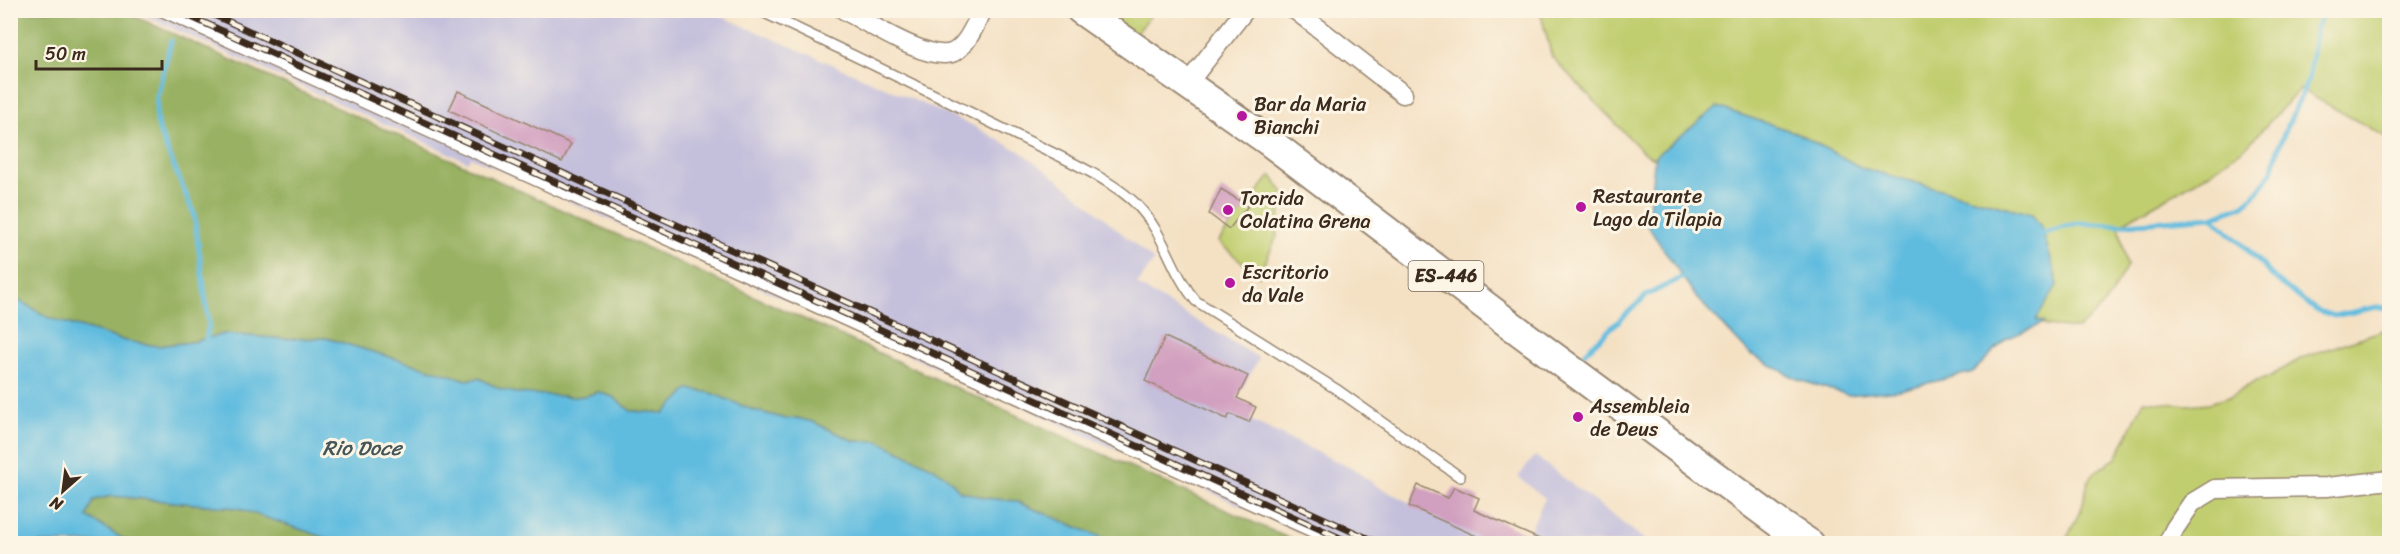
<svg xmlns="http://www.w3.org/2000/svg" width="2400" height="554" font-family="Sriracha,sans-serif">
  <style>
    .industrial { fill: #c4c0db }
    .green { fill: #c1ce70; stroke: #7e7c47; stroke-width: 1.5 }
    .forest { fill: #98b162; stroke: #6a6e40; stroke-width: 1.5 }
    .water { fill: #61bcdf; stroke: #4e737e; stroke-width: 1.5 }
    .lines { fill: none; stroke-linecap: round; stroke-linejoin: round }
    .stream { stroke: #61bcdf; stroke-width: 5 }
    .building { fill: #d19fbf }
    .service-casing { stroke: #988671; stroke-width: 12 }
    .minor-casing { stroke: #988671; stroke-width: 21 }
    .primary-casing { stroke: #988671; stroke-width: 32 }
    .service { stroke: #fff; stroke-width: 9 }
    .minor { stroke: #fff; stroke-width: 18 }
    .primary { stroke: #fff; stroke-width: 28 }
    .rail-casing { stroke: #3b2a1e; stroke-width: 7 }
    .rail { stroke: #fcf5e5; stroke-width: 4.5; stroke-dasharray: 14; stroke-linecap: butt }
    .poi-dot { fill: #b5179e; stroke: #fcf5e5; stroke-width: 2 }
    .labels { text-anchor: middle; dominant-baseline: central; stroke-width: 6; stroke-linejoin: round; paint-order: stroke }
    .shield { fill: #fcf5e5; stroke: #75675a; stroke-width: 1.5 }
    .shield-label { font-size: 18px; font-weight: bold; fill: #3b2a1e }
    .poi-label { font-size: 20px; fill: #3b2a1e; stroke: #fcf5e5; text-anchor: start }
    .water-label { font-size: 21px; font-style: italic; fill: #465658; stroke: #fcf5e5 }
  </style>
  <rect width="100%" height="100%" fill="#fcf5e5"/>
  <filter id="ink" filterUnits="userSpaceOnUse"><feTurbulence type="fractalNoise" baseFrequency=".0167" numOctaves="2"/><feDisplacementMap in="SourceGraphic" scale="12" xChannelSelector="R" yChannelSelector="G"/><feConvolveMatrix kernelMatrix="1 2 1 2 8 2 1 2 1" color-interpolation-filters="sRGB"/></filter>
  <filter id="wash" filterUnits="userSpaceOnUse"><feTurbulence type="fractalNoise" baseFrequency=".008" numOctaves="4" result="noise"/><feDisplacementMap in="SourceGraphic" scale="24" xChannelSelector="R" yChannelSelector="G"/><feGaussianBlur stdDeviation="1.35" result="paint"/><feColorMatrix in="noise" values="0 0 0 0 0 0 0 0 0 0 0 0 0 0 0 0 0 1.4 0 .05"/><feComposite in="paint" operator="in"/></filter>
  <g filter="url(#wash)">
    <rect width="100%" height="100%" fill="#f4e1c4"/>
    <path class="industrial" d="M134,11H709L974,126L1024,154L1073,191L1154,261L1137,285L1259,358L1237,398L1256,407L1250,420L1353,469L1377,486L1410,503L1409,506L1492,543H1323L471,157L468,162Z
      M1535,456L1649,543H1524L1545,498L1518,477Z"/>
    <path class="green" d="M1098,11H1154L1134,37Z
      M1540,11H2389V139L2300,89L2248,145L2208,174L2119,225L2127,266L2106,303L2078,329L2046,326L2036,320L2032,214L1862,168L1797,133L1717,107L1653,158L1643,152L1552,57Z
      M1271,175L1286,196L1280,213L1277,236L1259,276L1218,242Z
      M2389,328V543L2064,544L2082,507L2088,482L2095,472L2116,458L2144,401L2187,405L2209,403L2232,396L2254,382L2267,378L2302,358Z"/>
    <path class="forest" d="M10,11H123L1299,543H1115L1015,501L986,498L960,491L949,479L934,468L899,451L867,441H854L813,422L797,418L786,419L753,410L711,393L689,389L664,413L631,411L613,397L598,392L586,396L575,397L516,393L500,389L479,378L467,380L326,338L285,339L224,334L192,342L157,346L126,341L49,318L11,296Z
      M112,496L237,508L344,543H130L87,517L94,500Z"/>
    <path class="water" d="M1717,107L1797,133L1862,168L2032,214L2042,228L2058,284L2036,320L2044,323L2006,339L1973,372L1900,390L1848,395L1799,380L1750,354L1696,297L1647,225L1655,156Z
      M11,296L49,318L126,341L157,346L192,342L224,334L285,339L326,338L467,380L479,378L500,389L516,393L575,397L586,396L598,392L613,397L631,411L664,413L689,389L711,393L753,410L786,419L797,418L813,422L854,441H879L934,468L949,479L960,491L986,498L1015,501L1115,543L344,544L237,508L112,496L94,500L87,517L130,543H11Z"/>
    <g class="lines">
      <path class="stream" d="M171,41L157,97L156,117L160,133L194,214L209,325L205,344
        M2212,217L2248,250L2276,280L2316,310L2334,316L2377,307L2390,308
        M2039,235L2077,223L2115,225L2212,217L2242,206L2258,192L2272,171L2279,145L2308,80L2316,28L2325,10
        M1584,353L1647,295L1687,275"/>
    </g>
    <g id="blocks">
      <path class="building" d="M458,91L571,144L562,162L449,110Z
        M1221,189L1248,206L1229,229L1209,214Z
        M1165,337L1248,376L1237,398L1256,407L1249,422L1230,414L1227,419L1145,381Z
        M1418,485L1448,498L1454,487L1479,498L1474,510L1548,543H1492L1409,506Z"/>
    </g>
  </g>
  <g filter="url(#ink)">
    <use href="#blocks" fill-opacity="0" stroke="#988671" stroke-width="1.5"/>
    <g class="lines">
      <defs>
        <path id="service" d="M158,10L1338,544
          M758,10C846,51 933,94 1020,137C1054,154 1111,178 1137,205C1166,235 1171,272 1196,301L1336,389L1460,477"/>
        <path id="minor" d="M844,10C867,22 931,64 954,52C968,44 975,24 983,10
          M1295,10L1403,94
          M1188,83L1245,10
          M2167,544L2175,528L2192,503L2215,489L2327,487L2390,480"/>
        <path id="primary" d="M1081,10L1271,143L1508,323L1780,524L1810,544"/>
      </defs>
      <use href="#service" class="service-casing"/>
      <use href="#minor" class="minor-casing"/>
      <use href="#primary" class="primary-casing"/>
      <use href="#service" class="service"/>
      <use href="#minor" class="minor"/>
      <use href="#primary" class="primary"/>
      <defs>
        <path id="rail" d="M176,10L1353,544
          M203,10L1380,544"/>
      </defs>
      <use href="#rail" class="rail-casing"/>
      <use href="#rail" class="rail"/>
    </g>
  </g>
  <g class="poi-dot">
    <circle cx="1242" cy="116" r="6"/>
    <circle cx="1581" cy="207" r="6"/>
    <circle cx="1228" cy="210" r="6"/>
    <circle cx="1230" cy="283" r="6"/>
    <circle cx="1578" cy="417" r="6"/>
  </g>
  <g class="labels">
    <rect class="shield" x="1408.5" y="261" width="75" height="30" rx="4.5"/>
    <g class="shield-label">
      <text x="1446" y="276">ES-446</text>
    </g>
    <g class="poi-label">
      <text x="1254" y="104">Bar da Maria<tspan x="1254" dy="23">Bianchi</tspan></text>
      <text x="1593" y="196">Restaurante<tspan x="1593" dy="23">Lago da Tilapia</tspan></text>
      <text x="1240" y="198">Torcida<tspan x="1240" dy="23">Colatina Grena</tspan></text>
      <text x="1242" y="272">Escritorio<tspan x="1242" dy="23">da Vale</tspan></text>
      <text x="1590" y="406">Assembleia<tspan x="1590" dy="23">de Deus</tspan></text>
    </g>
    <g class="water-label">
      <text x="362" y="448">Rio Doce</text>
    </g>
  </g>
  <rect width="2400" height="554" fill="none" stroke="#fcf5e5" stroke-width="36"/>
  <g transform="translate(63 491) rotate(208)" stroke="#fcf5e5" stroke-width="4.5" paint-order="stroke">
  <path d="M0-4.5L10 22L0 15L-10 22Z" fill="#3b2a1e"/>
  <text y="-9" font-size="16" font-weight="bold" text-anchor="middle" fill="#3b2a1e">N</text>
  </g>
  <path d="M36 60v9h126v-9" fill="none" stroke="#3b2a1e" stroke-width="3"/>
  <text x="45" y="60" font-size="18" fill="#3b2a1e" stroke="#fcf5e5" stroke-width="4.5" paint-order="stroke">50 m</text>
</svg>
